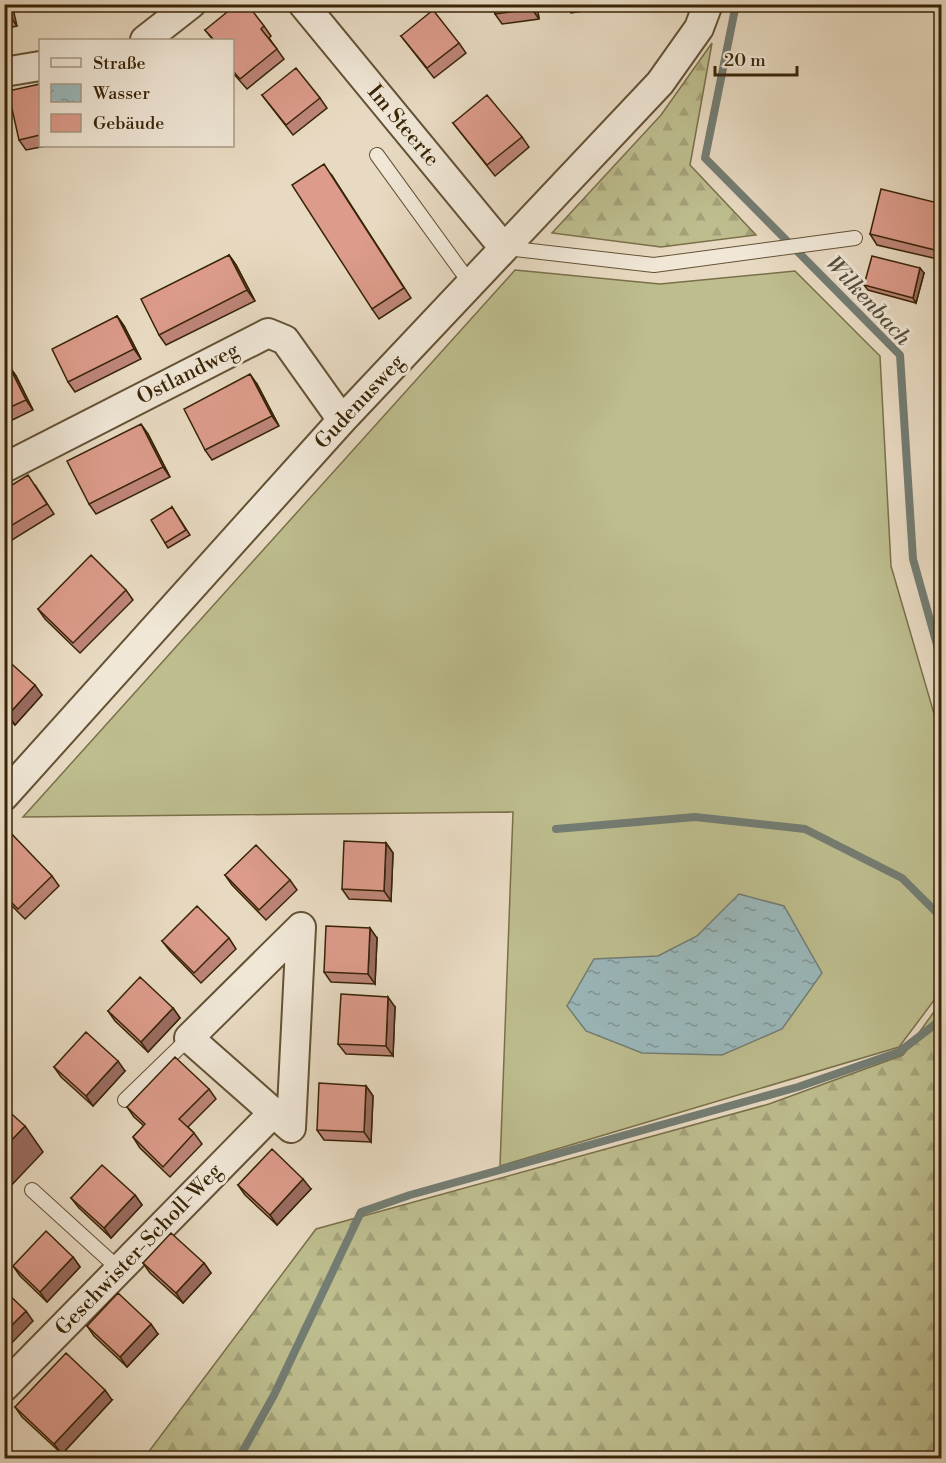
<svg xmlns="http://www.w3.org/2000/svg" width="946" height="1463" font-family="'Libre Bodoni',serif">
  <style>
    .grass { fill: #bdbd8e; stroke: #7a704a; stroke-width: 1.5 }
    .forest { fill: url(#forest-firs); stroke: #7a704a; stroke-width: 1.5 }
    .water { fill: url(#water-ripples); stroke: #737d73; stroke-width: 1.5 }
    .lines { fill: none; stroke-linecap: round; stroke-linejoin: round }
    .stream { stroke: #737d73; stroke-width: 8 }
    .lane-casing { stroke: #645235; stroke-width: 16 }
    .street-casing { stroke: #645235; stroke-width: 32 }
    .lane { stroke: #f0e7d7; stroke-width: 14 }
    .street { stroke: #f0e7d7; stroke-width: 28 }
    .wall { fill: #bd8578; stroke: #382406; stroke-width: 1.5 }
    .shaded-wall { fill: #9a6c61; stroke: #382406; stroke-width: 1.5 }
    .building { fill: #dc9b8b; stroke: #382406; stroke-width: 1.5 }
    .labels { text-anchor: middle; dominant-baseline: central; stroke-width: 6; stroke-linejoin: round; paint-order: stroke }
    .street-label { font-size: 21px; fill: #382406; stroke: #f0e7d7 }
    .water-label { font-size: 22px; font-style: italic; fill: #55503c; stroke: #f0e7d7 }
  </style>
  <defs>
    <pattern id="forest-firs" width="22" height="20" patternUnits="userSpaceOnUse" patternTransform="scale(1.5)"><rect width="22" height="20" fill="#bdbd8e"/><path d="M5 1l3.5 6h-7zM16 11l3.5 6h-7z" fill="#a3a279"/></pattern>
    <pattern id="water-ripples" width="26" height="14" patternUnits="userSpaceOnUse" patternTransform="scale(1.5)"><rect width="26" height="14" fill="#9ab8bb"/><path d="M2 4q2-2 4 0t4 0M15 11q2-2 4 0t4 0" fill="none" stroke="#7f9596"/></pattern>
  </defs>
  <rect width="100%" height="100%" fill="#e8dac2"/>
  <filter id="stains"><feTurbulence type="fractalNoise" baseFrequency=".00333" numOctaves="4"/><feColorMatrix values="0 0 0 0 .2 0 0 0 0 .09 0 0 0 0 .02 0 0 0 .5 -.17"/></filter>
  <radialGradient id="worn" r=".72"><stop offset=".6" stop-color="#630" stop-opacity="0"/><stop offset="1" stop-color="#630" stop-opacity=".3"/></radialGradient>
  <path class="grass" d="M515,270L660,284L795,271L880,356L891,566L942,741L941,991L899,1047L500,1166L513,812L23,817Z"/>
  <path class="forest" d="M712,43L690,165L756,235L661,247L552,233L661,115Z
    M941,1002V1458H144L316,1229L769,1104L903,1055Z"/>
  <path class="water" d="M739,894L784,906L822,973L782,1029L722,1055L642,1053L586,1031L567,1006L594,959L658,956L697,936Z"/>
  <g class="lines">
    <path class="stream" d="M736,4L705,158L900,355L913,559L942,663
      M556,829L695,817L805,829L902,878L942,918
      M239,1458L274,1395L361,1212L410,1195L798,1087L899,1052L942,1019"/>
    <defs>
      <path id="lane" d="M377,155L470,283
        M506,248L654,265L855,238
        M125,1100L189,1038
        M32,1190L120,1270"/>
      <path id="street" d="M303,4L504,248
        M145,40L191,4
        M4,72L40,66
        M4,468L268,333L285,340L342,420
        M4,796L342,420L660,83L699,28L708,4
        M301,927L291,1128L189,1038Z
        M4,1387L273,1113"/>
    </defs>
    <use href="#lane" class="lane-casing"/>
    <use href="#street" class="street-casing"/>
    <use href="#lane" class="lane"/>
    <use href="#street" class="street"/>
  </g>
  <path class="wall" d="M4,4L17,26L4,29Z
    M494,4H537L539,19L502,24L495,14Z
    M565,4H610L611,7L571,13Z
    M264,26L271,36L269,38L284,59L247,89L232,72V40H213L205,30Z
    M401,36L459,43L466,53L434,78Z
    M40,84V146H46L26,150L19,140Z
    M262,95L320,98L327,108L293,135Z
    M453,123L522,137L529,147L495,176Z
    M331,174L411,298L379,319L372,309Z
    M942,204V260L877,245L870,234Z
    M229,255L236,265L255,301L166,345L159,335Z
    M924,273L916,303L868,290L864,285Z
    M117,316L124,326L141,359L75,392L68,382Z
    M9,366L16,376L33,410L4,424V368Z
    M257,384L279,426L212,460L205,450Z
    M148,434L170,477L96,514L89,504Z
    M35,485L54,514L4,545V490Z
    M172,507L190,535L168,548L165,543Z
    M126,590L133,600L80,653L45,619L38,609Z
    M4,657L42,695L15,725L4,715Z
    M4,832L52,876L59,886L25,919L4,898Z
    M386,843L393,853L391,901L349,899L342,889Z
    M225,875L290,880L297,890L266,920L232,885Z
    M229,938L236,949L201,983L170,951L162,941Z
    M377,938L375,984L331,982L324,972Z
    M395,1007L393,1056L346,1054L338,1044Z
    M173,1008L180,1018L148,1052L115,1021L108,1011Z
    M54,1067L125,1071L93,1106L61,1077Z
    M366,1086L373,1096L371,1142L324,1140L317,1130Z
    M209,1089L216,1099L188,1127L194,1133L202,1144L170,1177L140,1148L133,1137L144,1126L134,1117L127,1107Z
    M238,1185L311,1189L277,1225L245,1195Z
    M135,1195L142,1205L111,1238L79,1208L71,1198Z
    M73,1257L80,1267L47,1302L20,1276L13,1266Z
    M143,1263H204L211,1273L183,1303L150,1273Z
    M87,1326L158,1334L127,1367L94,1336Z
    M112,1400L62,1454L22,1417L15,1407Z"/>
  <path class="shaded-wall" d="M7,4H12L17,26L10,16Z
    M531,4H537L539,19L532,9Z
    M942,224V259L935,250Z
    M229,255L236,265L255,301L247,290Z
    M920,268L924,273L916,303L913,298Z
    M117,316L124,326L141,359L134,349Z
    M9,366L16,376L33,410L26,400Z
    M250,374L257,384L279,426L272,416Z
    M141,424L148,434L170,477L163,467Z
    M35,685L42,695L15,725L8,715Z
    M386,843L393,853L391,901L384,891Z
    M370,928L377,938L375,984L368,974Z
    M388,997L395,1007L393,1056L386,1046Z
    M173,1008L180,1018L148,1052L141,1042Z
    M118,1061L125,1071L93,1106L86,1096Z
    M366,1086L373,1096L371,1142L364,1132Z
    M25,1126L43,1152L4,1193V1148Z
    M303,1179L311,1189L277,1225L270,1215Z
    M135,1195L142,1205L111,1238L104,1228Z
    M73,1257L80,1267L47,1302L40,1292Z
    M204,1263L211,1273L183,1303L176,1293Z
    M26,1311L33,1321L4,1351V1333Z
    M151,1324L158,1334L127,1367L120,1357Z
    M105,1390L112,1400L62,1454L54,1444Z"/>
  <path class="building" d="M4,4H7L10,16L4,17Z
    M237,4H247L264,26L261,29L277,49L240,79L232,70V40H214L205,30Z
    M494,4H531L532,9L495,14Z
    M433,10L459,43L427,68L401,36Z
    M296,68L320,98L286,125L262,95Z
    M40,84V135L19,140L8,91Z
    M487,95L522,137L487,165L453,123Z
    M324,164L404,288L372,309L292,185Z
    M881,189L942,204V224L935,250L870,234Z
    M229,255L247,290L159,335L141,299Z
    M872,256L920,268L913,298L864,285Z
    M117,316L134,349L68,382L52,349Z
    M9,366L26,400L4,410V368Z
    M250,374L272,416L205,450L184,409Z
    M141,424L163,467L89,504L67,461Z
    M28,475L47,504L4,530V490Z
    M172,507L186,530L165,543L151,520Z
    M91,555L126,590L73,643L38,609Z
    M4,657L35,685L8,715L4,712Z
    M7,829L52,876L18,909L4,895V832Z
    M344,841L386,843L384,891L342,889Z
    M256,845L290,880L259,910L225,875Z
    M197,906L229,938L194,973L162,941Z
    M326,926L370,928L368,974L324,972Z
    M140,977L173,1008L141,1042L108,1011Z
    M341,994L388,997L386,1046L338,1044Z
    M86,1032L118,1061L86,1096L54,1067Z
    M175,1057L209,1089L179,1119L194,1133L163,1167L133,1137L145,1124L127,1107Z
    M319,1083L366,1086L364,1132L317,1130Z
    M4,1107L25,1126L4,1148Z
    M272,1149L303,1179L270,1215L238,1185Z
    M102,1165L135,1195L104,1228L71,1198Z
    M46,1231L73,1257L40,1292L13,1266Z
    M171,1233L204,1263L176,1293L143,1263Z
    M4,1290L26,1311L4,1333Z
    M118,1293L151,1324L120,1357L87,1326Z
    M66,1353L105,1390L54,1444L15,1407Z"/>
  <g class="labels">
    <g class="street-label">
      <text transform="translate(403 126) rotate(50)">Im Steerte</text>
      <text transform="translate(188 374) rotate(-27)">Ostlandweg</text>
      <text transform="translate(360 402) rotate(-47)">Gudenusweg</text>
      <text transform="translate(139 1250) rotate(-46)">Geschwister-Scholl-Weg</text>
    </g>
    <g class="water-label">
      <text transform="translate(868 301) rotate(47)">Wilkenbach</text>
    </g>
  </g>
  <rect width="946" height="1463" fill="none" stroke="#e8dac2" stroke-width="24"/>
  <rect x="6" y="6" width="934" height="1451" fill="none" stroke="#382406" stroke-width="3"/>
  <rect x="12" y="12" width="922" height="1439" fill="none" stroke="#382406" stroke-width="1.5"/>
  <rect x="39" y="39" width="195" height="108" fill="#f0e7d7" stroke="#a69983" stroke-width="1.5"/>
  <rect x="51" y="58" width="30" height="9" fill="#f0e7d7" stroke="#a69983" stroke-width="1.5"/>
  <text x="93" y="69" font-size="18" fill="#382406">Straße</text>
  <rect x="51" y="84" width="30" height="18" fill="url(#water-ripples)" stroke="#a69983" stroke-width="1.5"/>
  <text x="93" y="99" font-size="18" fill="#382406">Wasser</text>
  <rect x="51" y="114" width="30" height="18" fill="#dc9b8b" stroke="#a69983" stroke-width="1.5"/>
  <text x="93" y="129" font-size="18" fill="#382406">Gebäude</text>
  <path d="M715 66v9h82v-9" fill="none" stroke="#382406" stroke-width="3"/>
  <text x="724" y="66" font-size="18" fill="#382406" stroke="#f0e7d7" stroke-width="4.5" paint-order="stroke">20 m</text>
  <rect width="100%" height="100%" filter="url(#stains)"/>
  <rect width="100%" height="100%" fill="url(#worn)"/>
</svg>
